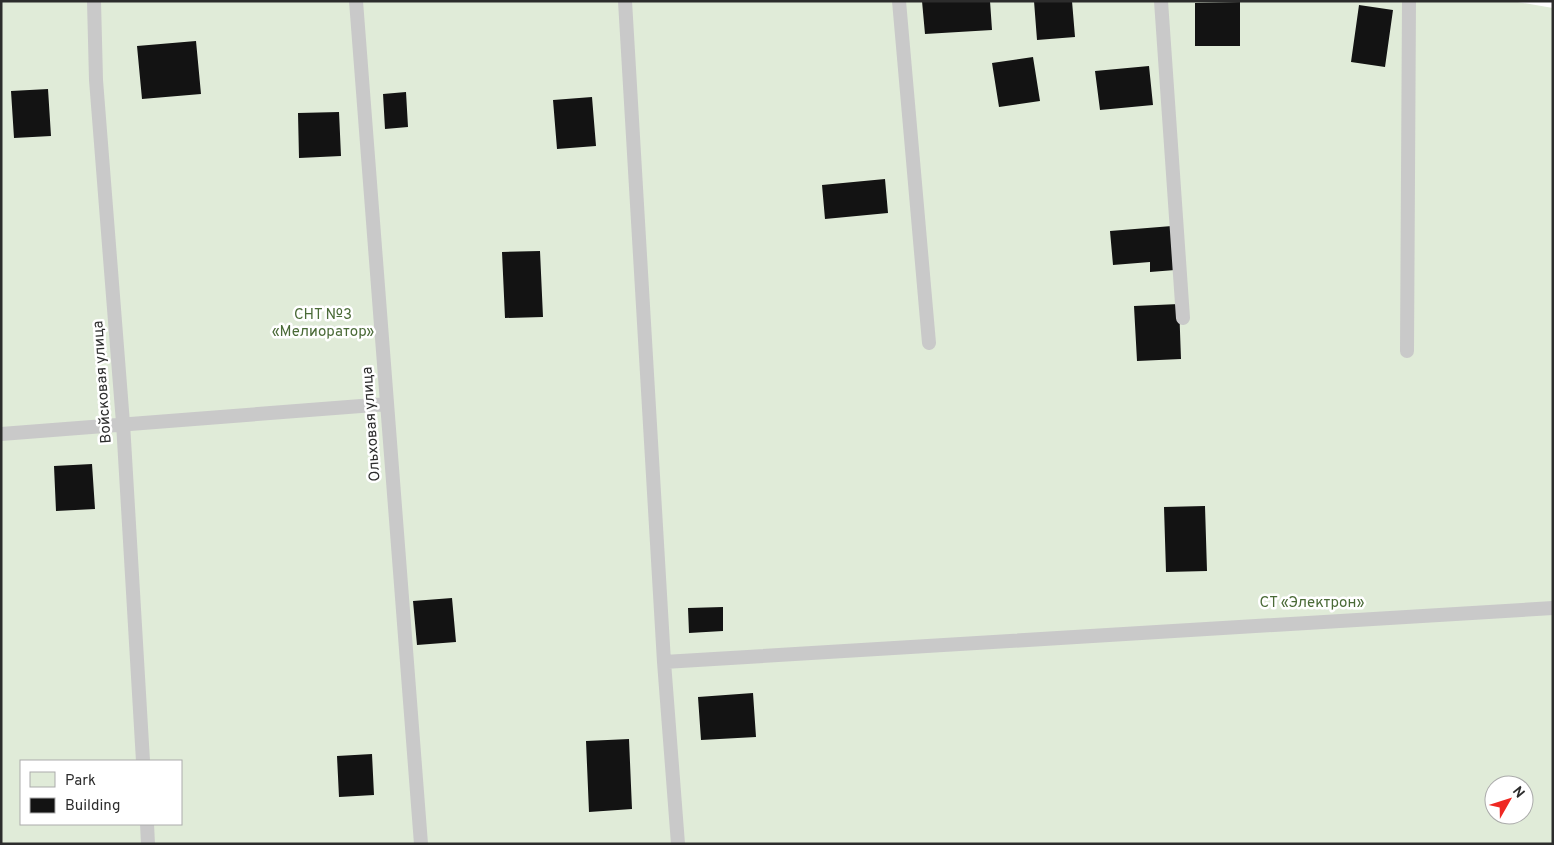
<svg xmlns="http://www.w3.org/2000/svg" width="1554" height="845" font-family="Overpass,sans-serif">
  <style>
    .green { fill: #e0ebd8; fill-rule: evenodd }
    .building { fill: #131313 }
    .lines { fill: none; stroke-linecap: round; stroke-linejoin: round }
    .service { stroke: #c9c9c9; stroke-width: 14 }
    .labels { text-anchor: middle; dominant-baseline: central; stroke-width: 5; stroke-linejoin: round; paint-order: stroke }
    .park-label { font-size: 15px; fill: #4a6a37; stroke: #fff }
    .street-label { font-size: 15px; fill: #2c2c2c; stroke: #fff }
  </style>
  <rect width="100%" height="100%" fill="#fff"/>
  <path class="green" d="M1,1H1512L1553,8V844H1ZM21,761H181V824H21ZM1494,785H1524V815H1494Z"/>
  <path class="building" d="M922,1H990L992,30L925,34Z
    M1034,1H1072L1075,37L1037,40Z
    M1240,2V46H1195V3Z
    M1359,5L1393,10L1385,67L1351,62Z
    M196,41L201,94L142,99L137,46Z
    M1033,57L1040,101L999,107L992,63Z
    M1149,66L1153,105L1100,110L1095,71Z
    M48,89L51,136L14,138L11,91Z
    M406,92L408,127L385,129L383,94Z
    M592,97L596,146L557,149L553,100Z
    M339,112L341,156L299,158L298,113Z
    M885,179L888,213L825,219L822,185Z
    M1172,226L1175,270L1150,272V262L1113,265L1110,231Z
    M540,251L543,317L505,318L502,252Z
    M1179,304L1181,359L1137,361L1134,306Z
    M92,464L95,509L56,511L54,466Z
    M1205,506L1207,571L1166,572L1164,507Z
    M452,598L456,642L417,645L413,601Z
    M723,607V631L689,633L688,608Z
    M753,693L756,737L701,740L698,697Z
    M629,739L632,809L589,812L586,741Z
    M372,754L374,795L339,797L337,756Z"/>
  <g class="lines">
    <path class="service" d="M94,1L96,80L123,423L143,761
      M356,1L421,844
      M625,1L664,662L678,844
      M899,1L929,343
      M1161,1L1183,318
      M1407,351L1409,1
      M1,434L387,404
      M664,662L1553,608
      M147,824L148,844"/>
  </g>
  <g class="labels">
    <g class="park-label">
      <text x="323" y="315">СНТ №3<tspan x="323" dy="17">«Мелиоратор»</tspan></text>
      <text x="1312" y="603">СТ «Электрон»</text>
    </g>
    <g class="street-label">
      <text transform="translate(103 382) rotate(-94)">Войсковая улица</text>
      <text transform="translate(372 424) rotate(-94)">Ольховая улица</text>
    </g>
  </g>
  <rect width="1554" height="845" fill="none" stroke="#2c2c2c" stroke-width="5"/>
  <rect x="20" y="760" width="162" height="65" fill="#ffffff" stroke="#ababab"/>
  <rect x="30" y="772" width="25" height="15" fill="#e0ebd8" stroke="#ababab"/>
  <text x="65" y="785" font-size="15" fill="#2c2c2c">Park</text>
  <rect x="30" y="798" width="25" height="15" fill="#131313" stroke="#ababab"/>
  <text x="65" y="810" font-size="15" fill="#2c2c2c">Building</text>
  <g transform="translate(1509 800) rotate(51)"><circle r="24" fill="#ffffff" stroke="#ababab"/>
  <path d="M0-4L9 19L0 12L-9 19Z" fill="#ef2822"/>
  <text y="-8" font-size="14" font-weight="bold" text-anchor="middle" fill="#2c2c2c">N</text>
  </g>
</svg>
